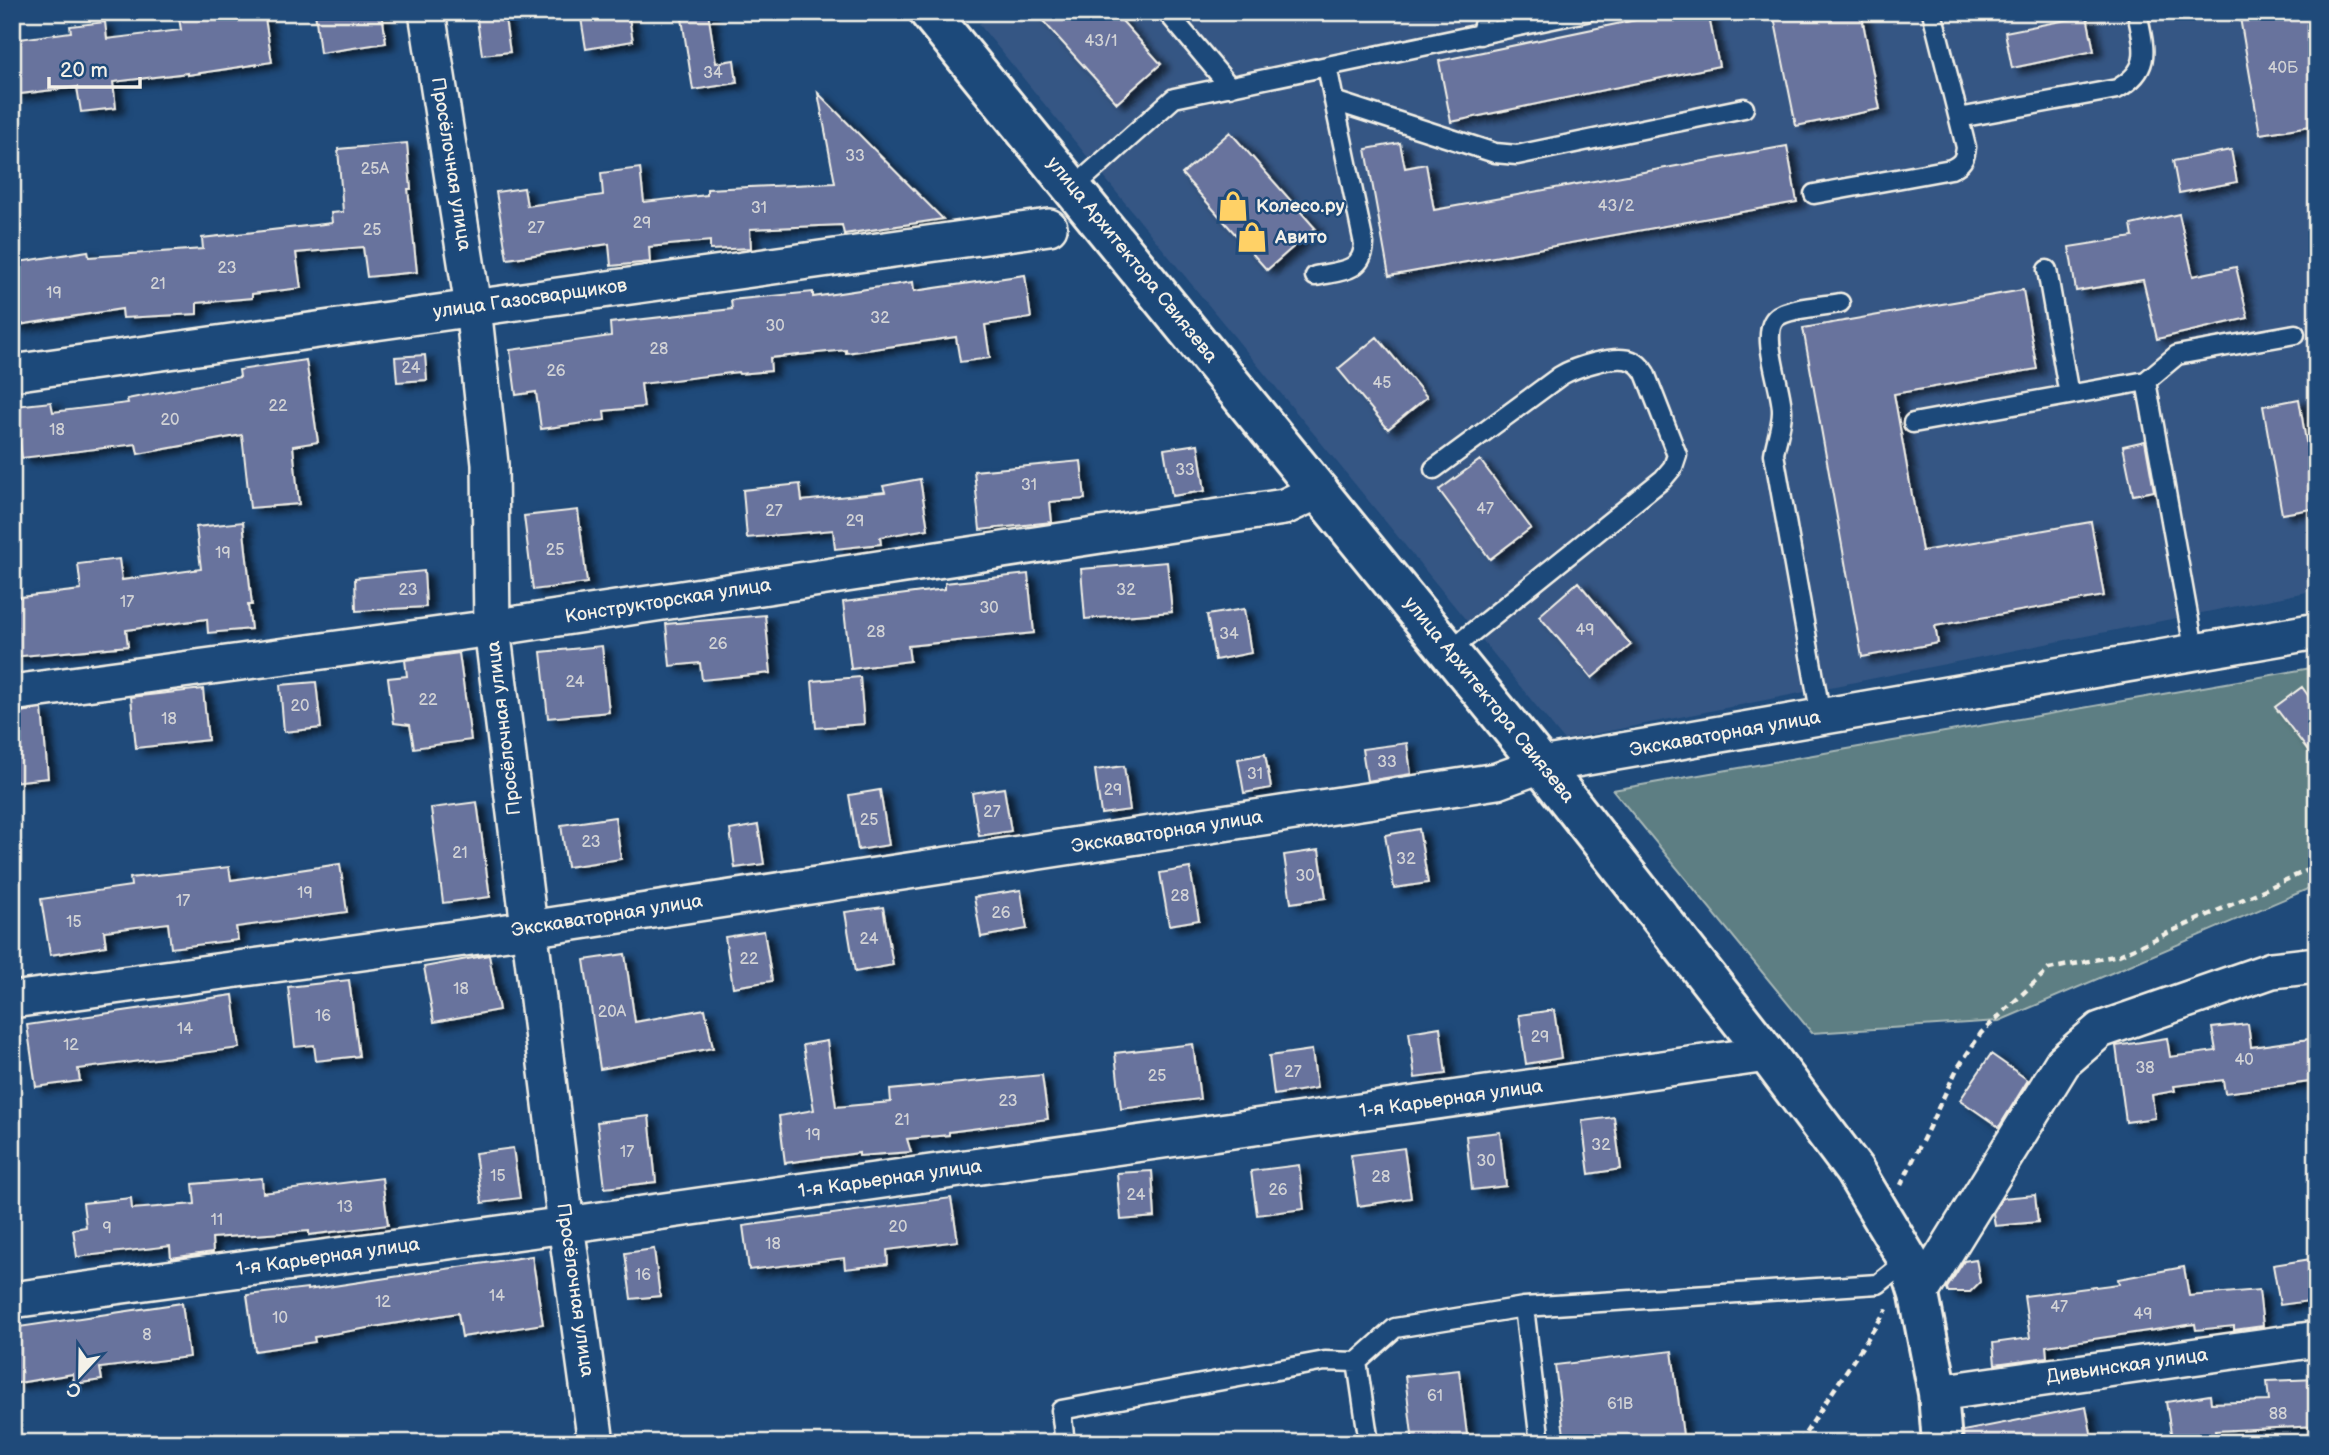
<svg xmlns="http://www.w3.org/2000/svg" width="2329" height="1455" font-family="'Balsamiq Sans',sans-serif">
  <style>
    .built { fill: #355684 }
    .green { fill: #5d7e83; stroke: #a8b8b6; stroke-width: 2 }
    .building { fill: #68739d; stroke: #f4f1e8; stroke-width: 2; filter: url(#shadow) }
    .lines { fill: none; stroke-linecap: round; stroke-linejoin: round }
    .service-casing { stroke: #f4f1e8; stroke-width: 23 }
    .minor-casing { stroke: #f4f1e8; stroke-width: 40 }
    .secondary-casing { stroke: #f4f1e8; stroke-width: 44 }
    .path { stroke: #f4f1e8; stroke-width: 4.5; stroke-dasharray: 7 5; stroke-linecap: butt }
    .service { stroke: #1f4a7a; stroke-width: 18 }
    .minor { stroke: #1f4a7a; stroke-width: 35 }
    .secondary { stroke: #1f4a7a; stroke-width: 38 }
    .labels { text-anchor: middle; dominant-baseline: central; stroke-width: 5; stroke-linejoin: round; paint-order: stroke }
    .number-label { font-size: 16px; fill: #d1d2d5 }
    .street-label { font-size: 19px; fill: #f4f1e8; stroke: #1f4a7a }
    .poi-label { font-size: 19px; font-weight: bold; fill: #f4f1e8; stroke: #1f4a7a; text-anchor: start }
  </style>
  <defs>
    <filter id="shadow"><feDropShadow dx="8" dy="4.5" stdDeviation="3.5" flood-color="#0009"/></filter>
  </defs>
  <rect width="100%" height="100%" fill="#1f4a7a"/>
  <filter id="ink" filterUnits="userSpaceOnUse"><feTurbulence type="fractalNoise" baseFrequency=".0143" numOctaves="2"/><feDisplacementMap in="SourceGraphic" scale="14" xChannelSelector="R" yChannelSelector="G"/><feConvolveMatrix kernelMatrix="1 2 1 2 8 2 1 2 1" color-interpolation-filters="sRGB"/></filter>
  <g filter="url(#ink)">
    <path class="built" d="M996,12H2317V590L1564,740L979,24Z"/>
    <path class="green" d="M2317,667V885L1999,1021L1812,1033L1613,790Z"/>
    <path class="building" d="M178,12H229L230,18L264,12L272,62L188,75V73L113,82L116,108L81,112L77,87L12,95V40L71,32L70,26L105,22L107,39L181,30Z
      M315,12H382L386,43L320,53Z
      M476,12H504L510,52L482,55Z
      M580,12H628L633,41L586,49Z
      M681,12H708L716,63L734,60L737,83L693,90Z
      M1035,12H1114L1161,64L1117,103Z
      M1674,12H1708L1719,66L1451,122L1439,61Z
      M1773,12H1861L1880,109L1796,126Z
      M2239,12H2317V125L2260,134Z
      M2087,16L2094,51L2012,68L2005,32Z
      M818,93L943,219L844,234L842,225L750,229L751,248L710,250V241L649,247L650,262L611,266L609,244L507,259L496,192L524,188L527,206L603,195L601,173L640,168L644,202L707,195V189L835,183Z
      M1230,132L1315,228L1267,270L1182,174Z
      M407,143L411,189H408L417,272L367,277L363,247L296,253L301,288L252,294V298L197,303V314L123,318L122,309L12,326V263L88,251L89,257L203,249L202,238L332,223L331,213L343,212L338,149Z
      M1400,143L1405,168L1426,164L1434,210L1787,146L1797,202L1389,276L1366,149Z
      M2231,150L2237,182L2179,193L2173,161Z
      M2179,214L2193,276L2236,267L2248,318L2157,339L2143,280L2076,291L2069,247L2133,237L2131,225Z
      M1025,275L1031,318L985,325L990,358L960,362L956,337L846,353V350L770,358L771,371L739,374L738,372L641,384L644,407L604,411L605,420L541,429L536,392L516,395L510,350L611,336L610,323L732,309L731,300L813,292V297L913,282L914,291Z
      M2023,290L2037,369L1894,394L1922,551L2091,522L2104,596L1935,626L1938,643L1862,657L1803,328Z
      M1377,337L1427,397L1388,429L1338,369Z
      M425,355L427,380L397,382L395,357Z
      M306,360L318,442L293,446L299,504L250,508L242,435L138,454L136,444L22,458L15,406L51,402L53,412L128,403L127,399L240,377L239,370Z
      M2299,399L2317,508L2282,514L2263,406Z
      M2145,441L2154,491L2133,495L2123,446Z
      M1198,444L1205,491L1172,496L1164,449Z
      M1480,460L1531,528L1490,559L1439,490Z
      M1081,461L1085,499L1050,502L1052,522L980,530L974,471Z
      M920,479L928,529L880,537L881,544L835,549L833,530L747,538L743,490L800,484L802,501L885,492L883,486Z
      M578,510L587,583L533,590L524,516Z
      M243,522L252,605H248L251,629L208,633L207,619L126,630L128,646L12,657V598L81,590L78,564L119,559L122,580L201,569L196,527Z
      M1167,562L1172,612L1085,619L1081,569Z
      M424,571L426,607L356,611L355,578Z
      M1028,574L1034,633L908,646L910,661L851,669L843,602L945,589V583Z
      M1578,582L1631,645L1592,678L1539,616Z
      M1244,609L1251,653L1215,660L1207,615Z
      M765,615L771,673L702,680L700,663L670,666L666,624Z
      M602,646L609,712L548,718L541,652Z
      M459,653L471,740L414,748L410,725L394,723L388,678L407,676L405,660Z
      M860,677L864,724L816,728L812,681Z
      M316,682L321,728L284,732L280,685Z
      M2302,687L2317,708V762L2275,707Z
      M203,689L208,740L136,748L131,697Z
      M42,709L48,778L12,782V713Z
      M1407,743L1411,774L1367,781L1362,749Z
      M1265,754L1271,788L1244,793L1238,759Z
      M1124,766L1130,810L1101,814L1095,770Z
      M1004,788L1011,831L979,836L972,793Z
      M880,790L889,845L858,850L849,795Z
      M477,802L490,897L443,903L431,808Z
      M615,817L621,859L567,867L561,825Z
      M758,825L764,864L735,868L730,830Z
      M1419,829L1428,883L1394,888L1385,835Z
      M1319,850L1326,898L1291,903L1284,855Z
      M340,864L347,912L236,927L238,940L171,948L168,923L104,931L106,946L50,955L41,899L131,886L130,878L229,867L231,880Z
      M1190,868L1199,920L1169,925L1160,873Z
      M1021,890L1027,929L981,937L974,897Z
      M883,907L893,965L855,972L845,912Z
      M764,931L772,981L733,987L725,937Z
      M625,954L635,1022L705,1009L713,1048L600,1069L584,960Z
      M489,955L499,1010L434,1022L424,967Z
      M349,980L359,1056L316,1061L314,1045L295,1047L288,987Z
      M233,995L240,1048L78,1069L80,1081L36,1087L27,1025Z
      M1554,1010L1561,1058L1526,1064L1519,1015Z
      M2248,1024L2251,1047L2317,1038V1081L2225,1093L2223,1080L2174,1086L2175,1091L2152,1095L2155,1118L2126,1122L2116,1046L2167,1038L2170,1057L2216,1051L2212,1028Z
      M1440,1027L1446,1074L1415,1078L1409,1032Z
      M827,1041L836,1107L891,1102L890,1090L1042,1075L1048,1119L949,1132V1135L907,1139L911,1152L859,1156V1153L785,1163L779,1116L814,1110L803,1045Z
      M1193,1044L1200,1099L1121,1109L1115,1053Z
      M1312,1050L1317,1088L1274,1095L1269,1056Z
      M1991,1054L2028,1080L1999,1127L1960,1100Z
      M649,1116L656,1182L605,1188L597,1122Z
      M1614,1117L1621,1169L1589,1174L1582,1121Z
      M1500,1132L1506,1186L1472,1190L1466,1136Z
      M513,1148L520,1198L482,1203L475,1153Z
      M1404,1148L1411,1198L1358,1206L1351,1155Z
      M1299,1165L1304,1209L1257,1215L1251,1171Z
      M1152,1171L1155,1217L1121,1220L1117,1173Z
      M262,1178L263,1193L382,1178L388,1225L309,1235V1231L212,1238L213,1252L171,1258L170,1246L77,1257L73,1229L86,1227L83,1203L131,1198L132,1209L195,1204L193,1184Z
      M2035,1195L2038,1222L1995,1226L1993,1213L2002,1198Z
      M951,1198L958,1241L887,1250L888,1264L845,1269L844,1258L749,1270L743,1226Z
      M654,1249L660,1296L631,1299L625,1253Z
      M532,1256L543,1324L462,1337L458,1313L314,1337L315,1342L255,1351L247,1295L307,1288V1290Z
      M1976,1259L1980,1282L1970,1292H1948L1947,1288L1964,1261Z
      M2311,1259L2317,1300L2280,1305L2273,1265Z
      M2184,1267L2189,1296L2259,1290L2263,1326L2234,1330V1326L2196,1330L2195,1324L2046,1346L2047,1357L1995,1364L1993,1343L2030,1338L2024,1296L2119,1284L2118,1279Z
      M182,1303L189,1357L100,1368L102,1380L74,1384L73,1374L12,1384V1328Z
      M1672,1351L1684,1443H1565L1555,1365Z
      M1459,1370L1468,1443H1413L1405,1376Z
      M2317,1379V1426L2215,1431L2217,1443H2187L2186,1437L2172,1439L2166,1402L2210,1395L2211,1403L2269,1401L2267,1381Z
      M2086,1407L2093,1443H1964L1963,1431Z"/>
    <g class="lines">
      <defs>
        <path id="service" d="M1167,12L1230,87
          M1480,35L1487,12
          M1327,66L1334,101L1495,153L1517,155L1744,108
          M1959,118L2117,89C2153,69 2144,48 2137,12
          M1073,188L1174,98L1586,12
          M1814,194L1951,169C1962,164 1965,159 1966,147L1932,12
          M2047,270L2069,395
          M1315,276C1338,271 1363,273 1364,244L1334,101
          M2146,381L2177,355L2295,334
          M1913,423L2146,381L2195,654
          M1434,469L1560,376C1575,367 1615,354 1632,361C1638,363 1642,368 1645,373L1677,455L1673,467L1663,479L1449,651
          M1821,717L1774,454C1776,441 1782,425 1782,412C1783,390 1758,332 1777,317C1788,308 1824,306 1840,303
          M1524,1307L1540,1443
          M1357,1362L1369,1443
          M1065,1443L1061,1410L1325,1361L1357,1362L1395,1328L1524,1307L1878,1284L1908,1260"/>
        <path id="minor" d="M427,12L473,307L490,464L492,628L566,1225L596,1443
          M12,373L1049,227
          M12,693L492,628L1284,507L1320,490
          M12,1000L529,929L1497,781L1541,765L2317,631
          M1919,1295L2063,1062L2100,1030L2272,970L2317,965
          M12,1300L566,1225L1767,1054
          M1938,1393L2317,1339"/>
        <path id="secondary" d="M929,12L1541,765L1767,1054L1854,1170L1908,1260L1919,1295L1938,1393L1942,1443"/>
      </defs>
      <use href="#service" class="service-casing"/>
      <use href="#minor" class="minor-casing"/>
      <use href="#secondary" class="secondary-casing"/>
      <path class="path" d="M1901,1185L1957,1069L1981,1033L2049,969L2119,955L2317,866
        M1799,1443L1887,1309"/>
      <use href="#service" class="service"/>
      <use href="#minor" class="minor"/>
      <use href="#secondary" class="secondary"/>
    </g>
  </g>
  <defs>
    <symbol id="shop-bare" viewBox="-9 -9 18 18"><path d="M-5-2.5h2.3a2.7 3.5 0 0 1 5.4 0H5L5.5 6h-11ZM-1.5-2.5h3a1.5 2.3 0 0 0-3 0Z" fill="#ffd166" stroke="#1f4a7a" stroke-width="2.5" paint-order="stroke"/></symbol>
  </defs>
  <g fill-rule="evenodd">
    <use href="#shop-bare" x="1211" y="184" width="44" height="44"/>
    <use href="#shop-bare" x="1230" y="215" width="44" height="44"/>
  </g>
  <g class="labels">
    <g class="number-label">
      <text x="1101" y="41">43/1</text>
      <text x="2283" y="68">40Б</text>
      <text x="713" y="73">34</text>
      <text x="855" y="156">33</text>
      <text x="375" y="169">25А</text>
      <text x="1616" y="206">43/2</text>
      <text x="759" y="208">31</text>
      <text x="642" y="223">29</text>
      <text x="536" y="228">27</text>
      <text x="372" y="230">25</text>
      <text x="227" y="268">23</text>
      <text x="158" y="284">21</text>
      <text x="54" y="293">19</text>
      <text x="880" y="318">32</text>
      <text x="775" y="326">30</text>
      <text x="659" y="349">28</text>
      <text x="411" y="368">24</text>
      <text x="556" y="371">26</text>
      <text x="1382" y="383">45</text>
      <text x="278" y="406">22</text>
      <text x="170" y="420">20</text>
      <text x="57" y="430">18</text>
      <text x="1185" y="470">33</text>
      <text x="1029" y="485">31</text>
      <text x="1485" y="509">47</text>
      <text x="774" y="511">27</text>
      <text x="855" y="521">29</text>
      <text x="555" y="550">25</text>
      <text x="223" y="553">19</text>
      <text x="408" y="590">23</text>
      <text x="1126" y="590">32</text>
      <text x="127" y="602">17</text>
      <text x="989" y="608">30</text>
      <text x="1585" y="630">49</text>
      <text x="876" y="632">28</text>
      <text x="1229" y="634">34</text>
      <text x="718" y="644">26</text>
      <text x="575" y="682">24</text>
      <text x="428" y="700">22</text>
      <text x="300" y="706">20</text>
      <text x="169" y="719">18</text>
      <text x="1387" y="762">33</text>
      <text x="1255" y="774">31</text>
      <text x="1113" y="790">29</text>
      <text x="992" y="812">27</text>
      <text x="869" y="820">25</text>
      <text x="591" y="842">23</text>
      <text x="460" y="853">21</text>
      <text x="1406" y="859">32</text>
      <text x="1305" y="876">30</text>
      <text x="305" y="893">19</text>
      <text x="1180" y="896">28</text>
      <text x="183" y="901">17</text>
      <text x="1001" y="913">26</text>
      <text x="74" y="922">15</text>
      <text x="869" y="939">24</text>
      <text x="749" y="959">22</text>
      <text x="461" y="989">18</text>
      <text x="612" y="1012">20А</text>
      <text x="323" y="1016">16</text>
      <text x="185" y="1029">14</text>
      <text x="1540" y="1037">29</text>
      <text x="71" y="1045">12</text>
      <text x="2244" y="1060">40</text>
      <text x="2145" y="1068">38</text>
      <text x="1293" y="1072">27</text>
      <text x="1157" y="1076">25</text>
      <text x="1008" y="1101">23</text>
      <text x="902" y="1120">21</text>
      <text x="813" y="1135">19</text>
      <text x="1601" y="1145">32</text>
      <text x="627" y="1152">17</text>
      <text x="1486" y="1161">30</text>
      <text x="498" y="1176">15</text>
      <text x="1381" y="1177">28</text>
      <text x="1278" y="1190">26</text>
      <text x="1136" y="1195">24</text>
      <text x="345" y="1207">13</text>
      <text x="217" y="1220">11</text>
      <text x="898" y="1227">20</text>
      <text x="107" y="1228">9</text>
      <text x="773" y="1244">18</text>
      <text x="643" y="1275">16</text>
      <text x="497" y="1296">14</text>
      <text x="383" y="1302">12</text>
      <text x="2059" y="1307">47</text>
      <text x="2143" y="1314">49</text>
      <text x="280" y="1318">10</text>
      <text x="147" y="1335">8</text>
      <text x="1435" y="1396">61</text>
      <text x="1620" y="1404">61В</text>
      <text x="2278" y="1414">88</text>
    </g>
    <g class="street-label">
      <text transform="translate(451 164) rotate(81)">Просёлочная улица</text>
      <text transform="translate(1132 260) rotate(51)">улица Архитектора Свиязева</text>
      <text transform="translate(530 299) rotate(-8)">улица Газосварщиков</text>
      <text transform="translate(668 601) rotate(-9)">Конструкторская улица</text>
      <text transform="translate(1489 700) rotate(51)">улица Архитектора Свиязева</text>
      <text transform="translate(504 728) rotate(-97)">Просёлочная улица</text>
      <text transform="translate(1725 734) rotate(-10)">Экскаваторная улица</text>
      <text transform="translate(1167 832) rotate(-9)">Экскаваторная улица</text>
      <text transform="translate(607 916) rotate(-9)">Экскаваторная улица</text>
      <text transform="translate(1451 1099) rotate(-8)">1-я Карьерная улица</text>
      <text transform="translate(890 1179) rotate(-8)">1-я Карьерная улица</text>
      <text transform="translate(328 1257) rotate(-8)">1-я Карьерная улица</text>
      <text transform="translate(575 1290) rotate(82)">Просёлочная улица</text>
      <text transform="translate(2127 1366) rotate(-8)">Дивьинская улица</text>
    </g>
    <g class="poi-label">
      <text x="1256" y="206">Колесо.ру</text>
      <text x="1275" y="237">Авито</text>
    </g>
  </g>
  <rect width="2329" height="1455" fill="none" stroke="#1f4a7a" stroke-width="42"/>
  <rect x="21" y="21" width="2287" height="1413" fill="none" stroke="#f4f1e8" stroke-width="2.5" filter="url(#ink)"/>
  <g transform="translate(80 1375) rotate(202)" stroke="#1f4a7a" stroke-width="5" paint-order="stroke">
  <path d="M0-5L12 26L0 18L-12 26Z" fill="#f4f1e8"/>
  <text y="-10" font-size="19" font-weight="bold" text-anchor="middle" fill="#f4f1e8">С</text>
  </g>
  <path d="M49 77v10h91v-10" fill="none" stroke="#f4f1e8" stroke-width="3.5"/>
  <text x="60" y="77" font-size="21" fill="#f4f1e8" stroke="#1f4a7a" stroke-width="5" paint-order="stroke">20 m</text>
</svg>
